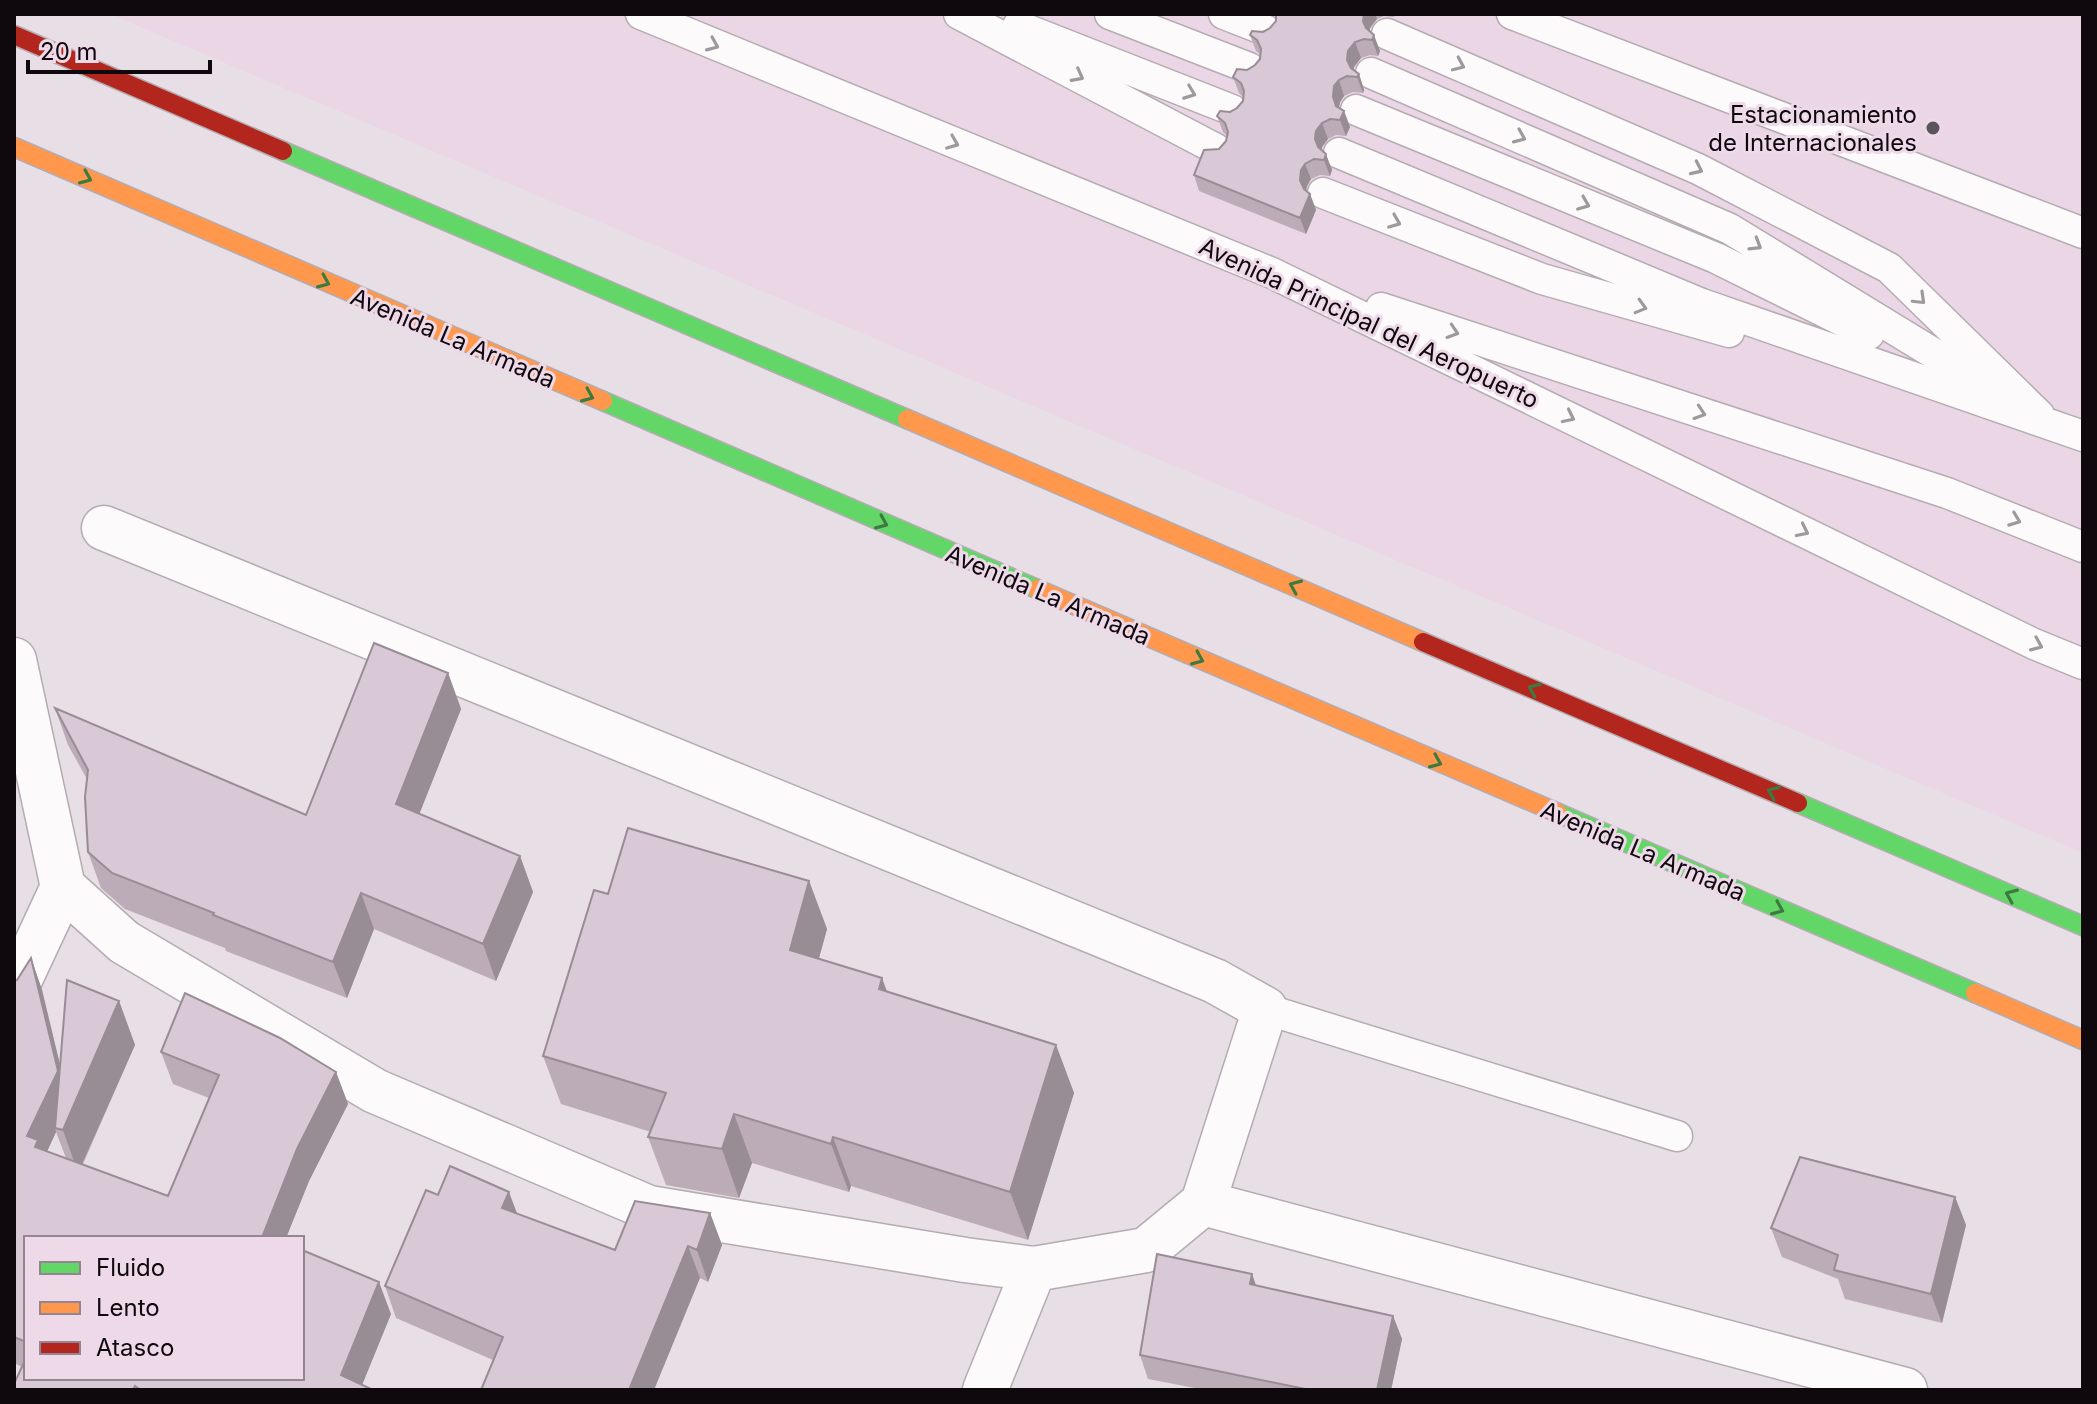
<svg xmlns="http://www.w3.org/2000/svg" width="2097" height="1404" font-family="Inter,sans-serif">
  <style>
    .built { fill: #ead6e5 }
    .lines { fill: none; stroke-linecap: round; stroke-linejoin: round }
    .lane-casing { stroke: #b4acb2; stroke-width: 33 }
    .street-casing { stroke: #b4acb2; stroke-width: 47 }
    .fast-casing { stroke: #b4acb2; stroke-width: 21 }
    .slow-casing { stroke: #b4acb2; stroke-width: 21 }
    .jam-casing { stroke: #b4acb2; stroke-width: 21 }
    .lane { stroke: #fcfafb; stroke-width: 30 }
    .street { stroke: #fcfafb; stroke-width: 44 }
    .fast { stroke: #63d668; stroke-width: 18 }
    .slow { stroke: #ff974d; stroke-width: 18 }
    .jam { stroke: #b3261e; stroke-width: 18 }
    .wall { fill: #bbacb7; fill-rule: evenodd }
    .shaded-wall { fill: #988c95 }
    .building { fill: #d9c8d5; stroke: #988c95; stroke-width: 2 }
    .oneway { stroke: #9d9a9c }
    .oneway2 { stroke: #3d7a40 }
    .poi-dot { fill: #5b545a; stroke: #edd9e8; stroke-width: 3 }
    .labels { text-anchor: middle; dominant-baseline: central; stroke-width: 6; stroke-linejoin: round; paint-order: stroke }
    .poi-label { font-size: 24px; fill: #0f090e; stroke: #edd9e8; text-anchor: end }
    .street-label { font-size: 24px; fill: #0f090e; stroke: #edd9e8 }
  </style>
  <rect width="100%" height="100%" fill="#e8dee6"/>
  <path class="built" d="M110,14H2083V853L1596,645Z"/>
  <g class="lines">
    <defs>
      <path id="lane" d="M641,14L1272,273L2034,644L2083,664
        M959,14L1216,149
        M1110,14L1249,68
        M1224,14L1265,30
        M1512,14L2083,233
        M1018,26L1232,110
        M1387,34L1698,169L1889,268L2039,415
        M1371,73L1730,229L1997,392
        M1356,110L1716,258L1869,334
        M1339,153L1702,304L2083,436
        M1323,193L1542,279L1729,332
        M1381,308L1947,493L2083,547
        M1265,1009L1677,1136"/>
      <path id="street" d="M104,528L1215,981L1265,1009L1203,1203
        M14,660L63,887L124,942L375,1091L649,1208L965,1260L1034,1269L1146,1250L1203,1203L1905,1390
        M14,992L63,887
        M985,1390L1034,1269"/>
      <path id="fast" d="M283,151L907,419
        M603,401L1037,589
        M1798,803L2083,926
        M1558,813L1975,993"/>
      <path id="slow" d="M14,147L603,401
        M907,419L1423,642
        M1037,589L1558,813
        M1975,993L2083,1040"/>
      <path id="jam" d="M14,35L283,151
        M1423,642L1798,803"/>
    </defs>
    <use href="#lane" class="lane-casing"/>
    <use href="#street" class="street-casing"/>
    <use href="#fast" class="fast-casing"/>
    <use href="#slow" class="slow-casing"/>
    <use href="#jam" class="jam-casing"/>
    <use href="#lane" class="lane"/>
    <use href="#street" class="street"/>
    <use href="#fast" class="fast"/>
    <use href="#slow" class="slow"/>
    <use href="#jam" class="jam"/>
  </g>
  <path class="wall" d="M1273,14H1395L1394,17L1384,16L1377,19L1370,28V31L1380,51L1378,56L1370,55L1361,58L1354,67V70L1359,74L1364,90L1363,93L1353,92L1344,96L1340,102L1339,107L1344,111L1350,127L1346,136L1336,135L1328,139L1322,147V150L1332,170L1330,176L1320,175L1311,179L1307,186L1306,191L1310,194L1316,210L1306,234L1199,191L1194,175L1226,141L1227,136L1223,132L1217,116L1237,108L1243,101V97L1239,93L1233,77L1255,65L1260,59V54L1256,51L1250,35L1270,28L1276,21V17Z
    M448,673L461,709L419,814L520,856L533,892L496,981L374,929L347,998L226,951L225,948L125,909L101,888L88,852L87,779L68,745L55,708L306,815Z
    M809,881L827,929L819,958L887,991L1056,1045L1074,1093L1028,1240L851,1186L849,1192L752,1163L739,1198L666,1185L648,1137L651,1132L561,1104L543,1056Z
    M31,958L42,990L60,1064L119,1001L135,1045L83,1164L168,1196L209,1098L173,1084L161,1052L336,1072L348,1104L309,1181L286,1238H26V1378L391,1314L362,1385L373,1390H14L22,1367L14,1363V981L17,980ZM56,1132L66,1158L47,1151Z
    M438,1195L517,1214L615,1250L710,1213L722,1245L708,1282L700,1278L493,1360L396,1318L385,1286Z
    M1955,1197L1966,1225L1942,1323L1845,1299L1838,1279L1782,1257L1771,1228Z
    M1252,1274L1256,1286L1393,1316L1402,1339L1391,1390H1205L1148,1379L1140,1355Z"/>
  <path class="shaded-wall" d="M1364,14H1375L1377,19L1370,28L1369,37L1363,21Z
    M1374,35L1380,51L1378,56L1372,40Z
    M1355,42L1361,58L1354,67L1353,76L1347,60L1348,51Z
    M1359,74L1364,90L1363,93L1357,77Z
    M1339,80L1344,96L1340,102L1338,113L1333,97L1334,86Z
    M1344,111L1350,127L1346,136L1340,120Z
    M1322,123L1328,139L1322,147L1321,155L1315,139L1316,131Z
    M1326,154L1332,170L1330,176L1324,160Z
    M1305,164L1311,179L1307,186L1305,196L1300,180L1301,170Z
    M1310,194L1316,210L1306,234L1300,218Z
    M448,673L461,709L409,840L396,804Z
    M520,856L533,892L496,981L483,944Z
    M809,881L827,929L808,998L790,950Z
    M361,893L374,929L347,998L333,962Z
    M31,958L42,990L69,1103L55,1128L56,1132L44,1158L27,1136Z
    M882,978L900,1026L879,989Z
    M119,1001L135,1045L78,1173L63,1130Z
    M1056,1045L1074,1093L1028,1240L1010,1192Z
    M336,1072L348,1104L309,1181L286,1238H264L263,1235L297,1149Z
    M734,1114L752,1163L739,1198L722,1149Z
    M833,1137L851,1186L849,1192L831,1144Z
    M509,1192L521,1224L502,1208Z
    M1955,1197L1966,1225L1942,1323L1931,1294Z
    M710,1213L722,1245L708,1282L697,1250Z
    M688,1246L700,1278L654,1390H629Z
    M1252,1274L1260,1297L1250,1284Z
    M379,1282L391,1314L360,1390L341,1375Z
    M1393,1316L1402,1339L1391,1390H1377Z"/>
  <path class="building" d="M1276,14H1364L1363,21L1366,28L1374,35L1372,40L1364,39L1355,42L1348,51L1347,60L1351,68L1359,74L1357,77L1347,76L1339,80L1334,86L1333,97L1336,106L1344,111L1340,120L1330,119L1322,123L1316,131L1315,139L1318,147L1326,154L1324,160L1314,159L1305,164L1301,170L1300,180L1304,189L1310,194L1300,218L1194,175L1204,150L1219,149L1226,141L1228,132L1225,123L1217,116L1220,111L1230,112L1237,108L1243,101L1244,91L1241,83L1233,77L1237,69L1247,70L1255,65L1260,59L1261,49L1257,40L1250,35L1252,31L1263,32L1270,28L1276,21Z
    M374,643L448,673L396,804L520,856L483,944L361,893L333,962L213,915L214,913L112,873L88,852L85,797L88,770L55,708L306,815Z
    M628,828L809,881L790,950L882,978L879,989L1056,1045L1010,1192L833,1137L831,1144L734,1114L722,1149L648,1137L666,1093L543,1056L594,890L608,894Z
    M31,958L58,1071L27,1136L38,1140L35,1147L168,1196L219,1075L161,1052L185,993L280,1038L336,1072L297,1149L263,1235L271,1238H26V1342L14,1337V981L17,980Z
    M67,980L119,1001L63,1130L55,1128Z
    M1800,1157L1955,1197L1931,1294L1834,1270L1838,1255L1771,1228Z
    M450,1166L509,1192L502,1208L615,1250L635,1201L710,1213L697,1250L688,1246L629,1390H481L503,1337L385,1286L426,1190L438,1195Z
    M302,1250L379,1282L341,1375L373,1390H141L135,1386L133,1390H14V1384L26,1358V1378H302Z
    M1157,1254L1252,1274L1250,1284L1393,1316L1377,1390H1310L1140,1355Z"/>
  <defs><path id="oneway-chevron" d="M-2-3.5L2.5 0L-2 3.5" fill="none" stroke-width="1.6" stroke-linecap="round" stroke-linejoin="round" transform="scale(2)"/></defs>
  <g class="oneway">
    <use href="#oneway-chevron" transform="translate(713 45) rotate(23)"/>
    <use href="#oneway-chevron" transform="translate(1459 65) rotate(24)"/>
    <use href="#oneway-chevron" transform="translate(1078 76) rotate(28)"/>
    <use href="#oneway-chevron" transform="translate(1190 93) rotate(21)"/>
    <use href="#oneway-chevron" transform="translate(1520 137) rotate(23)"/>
    <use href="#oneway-chevron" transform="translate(953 143) rotate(22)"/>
    <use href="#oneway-chevron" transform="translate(1697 169) rotate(25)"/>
    <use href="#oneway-chevron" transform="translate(1584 204) rotate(22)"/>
    <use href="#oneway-chevron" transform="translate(1395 222) rotate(22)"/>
    <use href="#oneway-chevron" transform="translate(1756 245) rotate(31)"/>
    <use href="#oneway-chevron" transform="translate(1920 299) rotate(44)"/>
    <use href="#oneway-chevron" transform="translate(1641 307) rotate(16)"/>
    <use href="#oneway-chevron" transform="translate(1453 332) rotate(18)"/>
    <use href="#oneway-chevron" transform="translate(1700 413) rotate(18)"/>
    <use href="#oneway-chevron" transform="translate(1569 417) rotate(26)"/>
    <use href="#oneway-chevron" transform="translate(2015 520) rotate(21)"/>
    <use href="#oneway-chevron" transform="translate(1803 531) rotate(26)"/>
    <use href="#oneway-chevron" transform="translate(2037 645) rotate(23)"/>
  </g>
  <g class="oneway2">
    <use href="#oneway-chevron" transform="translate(86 178) rotate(23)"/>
    <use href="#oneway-chevron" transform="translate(324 282) rotate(23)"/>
    <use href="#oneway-chevron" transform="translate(588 396) rotate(23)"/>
    <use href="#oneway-chevron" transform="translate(882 523) rotate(23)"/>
    <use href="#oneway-chevron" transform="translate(1295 586) rotate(-157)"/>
    <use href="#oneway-chevron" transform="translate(1198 659) rotate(23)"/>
    <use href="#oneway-chevron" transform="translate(1534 689) rotate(-157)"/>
    <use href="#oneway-chevron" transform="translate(1436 762) rotate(23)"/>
    <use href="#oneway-chevron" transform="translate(1773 792) rotate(-157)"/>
    <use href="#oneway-chevron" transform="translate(2011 895) rotate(-157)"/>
    <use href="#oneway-chevron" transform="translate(1778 909) rotate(23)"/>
  </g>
  <circle class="poi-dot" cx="1933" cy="128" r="8"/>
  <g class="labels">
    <g class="poi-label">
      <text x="1917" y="114">Estacionamiento<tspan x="1917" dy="28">de Internacionales</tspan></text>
    </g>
    <g class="street-label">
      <text transform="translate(1369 323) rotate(25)">Avenida Principal del Aeropuerto</text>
      <text transform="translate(453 338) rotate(23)">Avenida La Armada</text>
      <text transform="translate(1048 595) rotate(23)">Avenida La Armada</text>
      <text transform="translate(1643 851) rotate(23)">Avenida La Armada</text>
    </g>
  </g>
  <rect width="2097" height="1404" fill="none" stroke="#0f090e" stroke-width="32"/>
  <rect x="24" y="1236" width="280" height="144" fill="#edd9e8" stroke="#948691" stroke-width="2"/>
  <rect x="40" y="1262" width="40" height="12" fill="#63d668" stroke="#948691" stroke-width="2"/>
  <text x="96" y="1276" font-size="24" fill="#0f090e">Fluido</text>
  <rect x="40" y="1302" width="40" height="12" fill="#ff974d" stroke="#948691" stroke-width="2"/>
  <text x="96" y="1316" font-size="24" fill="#0f090e">Lento</text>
  <rect x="40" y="1342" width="40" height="12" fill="#b3261e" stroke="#948691" stroke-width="2"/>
  <text x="96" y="1356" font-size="24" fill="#0f090e">Atasco</text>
  <path d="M28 60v12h182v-12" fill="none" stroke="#0f090e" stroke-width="4"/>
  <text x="40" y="60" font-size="24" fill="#0f090e" stroke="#edd9e8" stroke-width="6" paint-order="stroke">20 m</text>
</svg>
